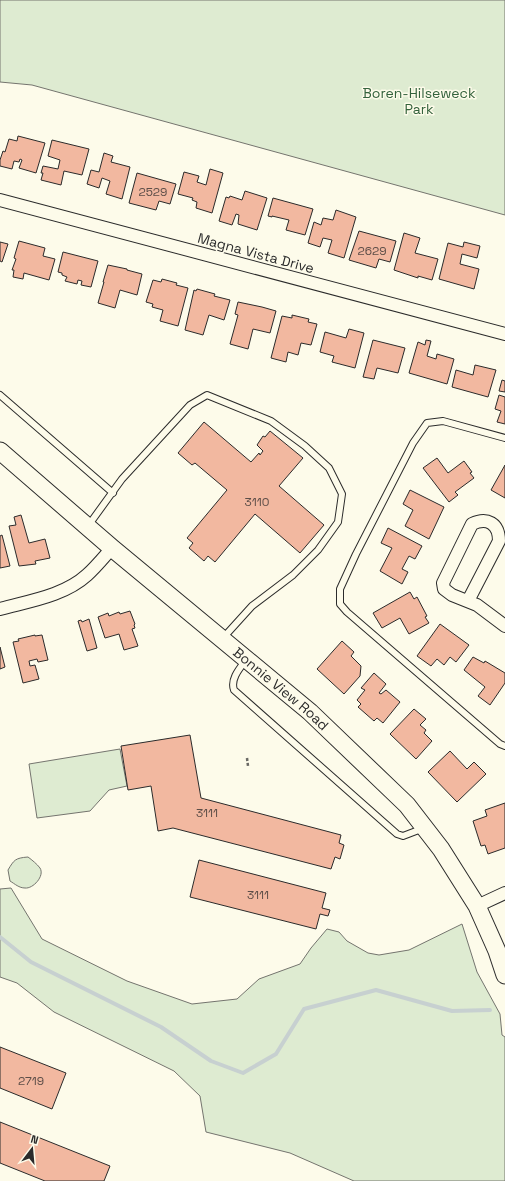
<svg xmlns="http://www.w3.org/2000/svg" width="505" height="1181" font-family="'Space Grotesk',sans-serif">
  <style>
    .green { fill: #deebd1; stroke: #74746e }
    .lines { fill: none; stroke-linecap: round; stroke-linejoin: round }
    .stream { stroke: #c7d0d0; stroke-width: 4 }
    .building { fill: #f2b8a0; stroke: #2b2b2b }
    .lane-casing { stroke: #2b2b2b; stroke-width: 8 }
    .street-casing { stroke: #2b2b2b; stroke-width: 14 }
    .secondary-casing { stroke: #2b2b2b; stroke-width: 19 }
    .path { stroke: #6a6964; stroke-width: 2.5; stroke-dasharray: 3 2; stroke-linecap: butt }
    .lane { stroke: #fdfbea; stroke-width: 6 }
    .street { stroke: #fdfbea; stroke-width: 12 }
    .secondary { stroke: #fdfbea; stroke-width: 17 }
    .labels { text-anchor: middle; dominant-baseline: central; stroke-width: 3; stroke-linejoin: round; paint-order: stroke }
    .number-label { font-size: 12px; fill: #5d4e48 }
    .park-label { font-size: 14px; fill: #34623c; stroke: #fdfbea }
    .street-label { font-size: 14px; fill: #2b2b2b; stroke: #fdfbea }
  </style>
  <rect width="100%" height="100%" fill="#fdfbea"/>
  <path class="green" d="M0,0H505V215L32,85L0,82Z
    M120,749L127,786L109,790L90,811L37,818L29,764Z
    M28,857C32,860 37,864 40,868C45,876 33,889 25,888C19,888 15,884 10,881L8,870C14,860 15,858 28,857Z
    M11,888L42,939L127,981L192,1004L237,999L259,979L300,964L311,948L327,929L339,932L347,941L368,953L379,955L409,950L462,924L477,972L500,1014L502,1035L505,1037V1181H354L290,1153L206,1132L200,1096L174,1071L54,1012L17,983L0,977V889Z"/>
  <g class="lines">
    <path class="stream" d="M0,937L31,962L161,1027L211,1061L243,1073L276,1054L304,1009L376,990L452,1011L490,1010"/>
  </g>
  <path class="building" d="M18,136L45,143L36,173L19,168L22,160L20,159L19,162L14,161L12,169L0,166V160L3,151L5,152L9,139L17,141Z
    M52,140L89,149L82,175L64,171L61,185L41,180L43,173H41L43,166L58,169L60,160L48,156Z
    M104,153L113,156L111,162L130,167L122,199L106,194L110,181L102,178L99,188L87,184L91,170L99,172Z
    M210,169L223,173L212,213L196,208L197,202L192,200L193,198L178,194L184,172L199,176L197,182L206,185Z
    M137,173L176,184L170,204L159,201L156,210L129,203Z
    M245,191L267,198L257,230L238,224L239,215L236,214L232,225L219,221L226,197L229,198L230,196L242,200Z
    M273,198L313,209L305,235L286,230L289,220L272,216V217L268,216Z
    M336,210L356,217L344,258L328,253L332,240L323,238L320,247L308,243L314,222L321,225L323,218L333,220Z
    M359,231L396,241L390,262L379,259L376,268L349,260Z
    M404,233L420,238L415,253L438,259L432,280L418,276V278L394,270Z
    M19,241L45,248L43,256L55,259L49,280L24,273L23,279L13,277L14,270H12L16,259L14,258Z
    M0,242L8,244L2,262L0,261Z
    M464,242L480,246L477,258L462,254L460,264L479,269L474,289L439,279L448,243L463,247Z
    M63,252L98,261L91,287L81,285L82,281L78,280L77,284L65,281L67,277L62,275V273L58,272Z
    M108,265L127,269V270L142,274L137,295L120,290L115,308L98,303L104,282H103Z
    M162,279L177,283L176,285L188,288L178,326L160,321L163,310L152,307L153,304L146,302L153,280L161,282Z
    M197,289L215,294L214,296L230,300L224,320L209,315L203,335L185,330L194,290L196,291Z
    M238,302L262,307L276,311L270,333L253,329L248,349L230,344L238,315L235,314Z
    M292,315L309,319L308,322L317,324L311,345L301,343L298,355L288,352L286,362L271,358L282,316L292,318Z
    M349,329L364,333L355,368L332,362L334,356L320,352L325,332L346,338Z
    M373,340L405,348L398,373L377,368L374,379L363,377Z
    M426,340L431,341L427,356L436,359L437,354L454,359L447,384L409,373L418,342L425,345Z
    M475,365L496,370L488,397L452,387L456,370L473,375Z
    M502,380L505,381V392L499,391Z
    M499,395L505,397V424L497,422L501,411L495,409Z
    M204,422L251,462L259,453L260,455L263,451L257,445L263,436L265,437L270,431L303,458L279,486L324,525L300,553L255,514L215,562L208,556L204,561L189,548L193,543L187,538L227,490L195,463L192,465L178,453Z
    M437,458L448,473L464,461L472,472L470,473L474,478L455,492L458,495L449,502L423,468Z
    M505,465V498L491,490Z
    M410,490L444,507L429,539L405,526L413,510L403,504Z
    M21,515L29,543L45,539L50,558L35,561L36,564L19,566L9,526L16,525L14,517Z
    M388,528L422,546L415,559L409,556L402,569L408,572L402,584L380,571L392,548L381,543Z
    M2,535L10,566L0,568V536Z
    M410,592L414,599L417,597L427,616L425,617L429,623L409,634L400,618L382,628L373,613Z
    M130,611L135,624L134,625L135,628L132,629L138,646L124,650L119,634L105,638L98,617L108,613L109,616L119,612L120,614Z
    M89,619L97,648L87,651L78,621L81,620L82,622Z
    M440,624L469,645L456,662L450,657L444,665L437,659L431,666L417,656Z
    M35,635V636L42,635L48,660L38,662L37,659L29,661L30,666L35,665L39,679L23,683L13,642L19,641L18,639Z
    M342,641L354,652L351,656L361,666L360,676L344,694L317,669Z
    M0,647L5,667L0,669Z
    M473,657L484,663L485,661L505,673V683L490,705L478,696L485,687L464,670Z
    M374,673L386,684L379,693L381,694L386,690L400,702L383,723L377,718L374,721L358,707L361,704L357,700L365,690L361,688Z
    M414,709L426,719L420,725L426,730L424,733L432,741L416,759L390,734Z
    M190,735L201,798L341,835L339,843L344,845L340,859L335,857L331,869L173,828L158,831L151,786L128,790L121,746Z
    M450,751L467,769L474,762L486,774L457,802L428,772Z
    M505,803V848L488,854L485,845L481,846L473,821L487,816L485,810Z
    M199,860L326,893L322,908L330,910L328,916L320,914L316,929L190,897Z
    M0,1047L66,1073L52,1109L0,1088Z
    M0,1122L110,1166L104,1181H45L0,1163Z"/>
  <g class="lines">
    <defs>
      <path id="lane" d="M0,395L113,493
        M505,438L443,421L427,423L413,443L356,554L340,589V604L347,612L500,744L505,746
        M88,526L122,479L190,405L207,395L271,421L305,446L329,468L342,494L338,522L318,550L293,575L252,606L223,638
        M246,660C240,668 230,679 234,690L397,834L403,836L424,828"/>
      <path id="street" d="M0,200L505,334
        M468,601L499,541C499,523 487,517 472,524L443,583L444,589L452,595L477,605L505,626
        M0,609C29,601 64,596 87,575C96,567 104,557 112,548
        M477,906L505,893"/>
      <g id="secondary">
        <path id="s1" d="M0,451L112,548L310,712L407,805L441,849L477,906L497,951L505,975"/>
      </g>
    </defs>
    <use href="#lane" class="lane-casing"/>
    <use href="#street" class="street-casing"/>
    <use href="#secondary" class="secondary-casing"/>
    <path class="path" d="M247,758L248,766"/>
    <use href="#lane" class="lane"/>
    <use href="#street" class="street"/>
    <use href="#secondary" class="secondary"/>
  </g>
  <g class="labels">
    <g class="number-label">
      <text x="153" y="192">2529</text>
      <text x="372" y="251">2629</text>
      <text x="257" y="502">3110</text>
      <text x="207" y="813">3111</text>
      <text x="258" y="895">3111</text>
      <text x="31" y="1081">2719</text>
    </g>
    <g class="park-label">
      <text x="419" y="93">Boren-Hilseweck<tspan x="419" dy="16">Park</tspan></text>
    </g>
    <g class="street-label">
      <text transform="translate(256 253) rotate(15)">Magna Vista Drive</text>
      <text stroke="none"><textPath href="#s1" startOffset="368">Bonnie View Road</textPath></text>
    </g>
  </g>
  <g transform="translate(32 1149) rotate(16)" stroke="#fdfbea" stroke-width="3" paint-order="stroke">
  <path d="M0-3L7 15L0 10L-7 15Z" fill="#2b2b2b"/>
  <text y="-6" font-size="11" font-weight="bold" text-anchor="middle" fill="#2b2b2b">N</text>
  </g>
</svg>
